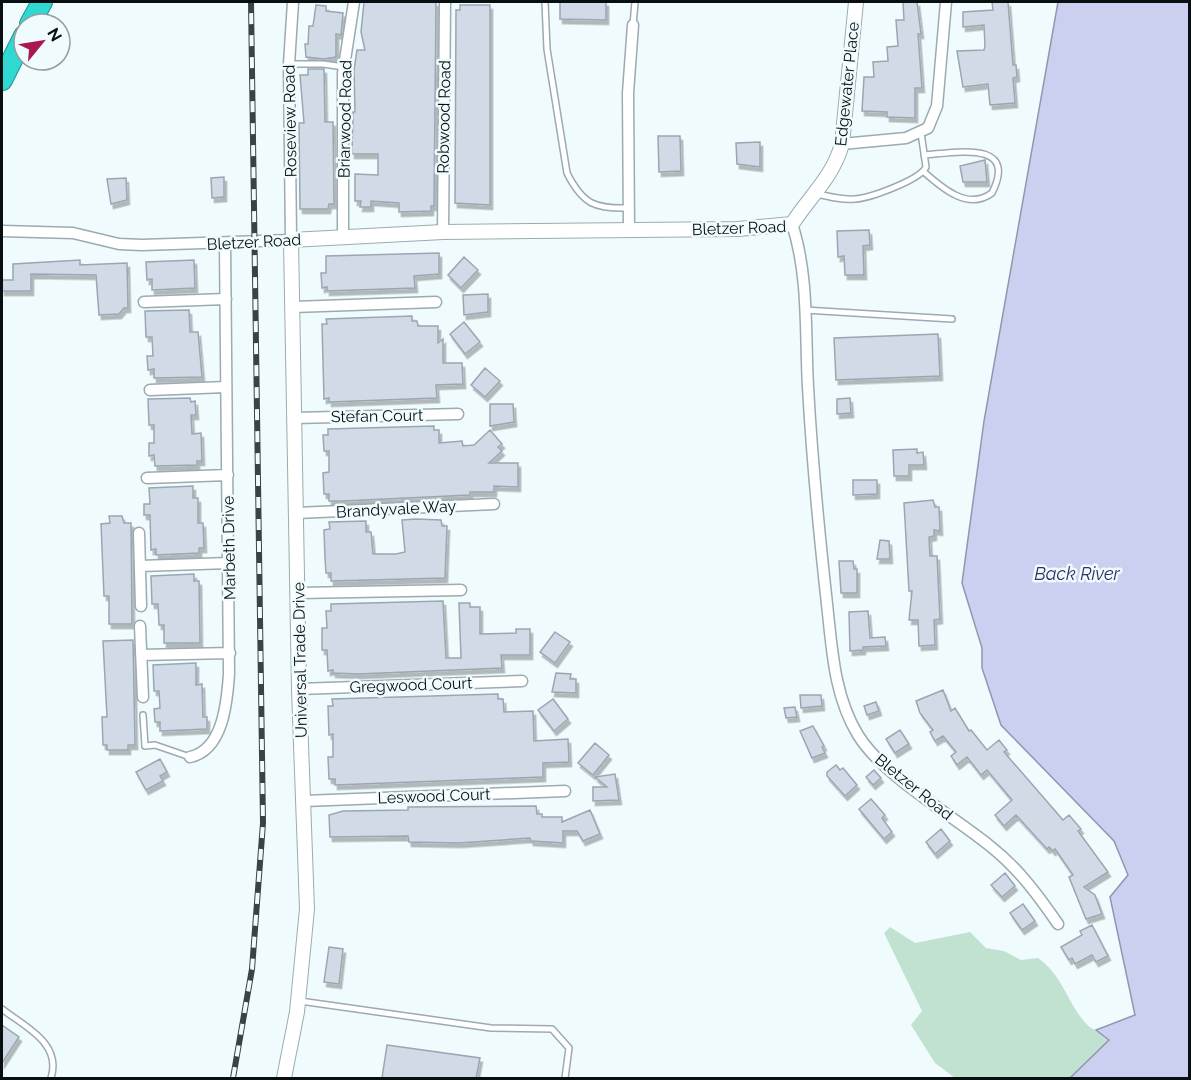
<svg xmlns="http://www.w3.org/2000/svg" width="1191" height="1080" font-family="Raleway,sans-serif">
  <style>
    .green { fill: #c2e2d1 }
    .water { fill: #cbd0f1; stroke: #9196ae; stroke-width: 1.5 }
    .building { fill: #d0dbe7; stroke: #9ba6b1; stroke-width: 1.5; filter: url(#shadow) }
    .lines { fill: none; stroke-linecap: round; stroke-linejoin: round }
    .service-casing { stroke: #9babb1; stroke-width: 8 }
    .minor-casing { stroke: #9babb1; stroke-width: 13 }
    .tertiary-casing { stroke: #9babb1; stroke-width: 16 }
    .motorway-casing { stroke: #22928e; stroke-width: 22 }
    .service { stroke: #fff; stroke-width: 5 }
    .minor { stroke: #fff; stroke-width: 10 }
    .tertiary { stroke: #fff; stroke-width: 14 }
    .motorway { stroke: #30d8d2; stroke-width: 20 }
    .rail-casing { stroke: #3b4245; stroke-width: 6 }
    .rail { stroke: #f0fbfe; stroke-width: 4; stroke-dasharray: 11; stroke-linecap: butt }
    .labels { text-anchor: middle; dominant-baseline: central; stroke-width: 5; stroke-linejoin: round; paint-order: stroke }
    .street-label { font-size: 16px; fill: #090f11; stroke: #f0fbfe }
    .water-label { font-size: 18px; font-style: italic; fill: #2e325d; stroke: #f0fbfe }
  </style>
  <defs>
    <filter id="shadow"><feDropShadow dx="2.5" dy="4.5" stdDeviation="0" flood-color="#0004"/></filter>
  </defs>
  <rect width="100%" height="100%" fill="#f0fbfe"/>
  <path class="green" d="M890,927L915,943L970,932L986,948L1004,951L1021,960L1038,958C1061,974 1067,1000 1083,1020C1090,1030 1101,1032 1110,1040L1070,1078H955L935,1063L911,1025L922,1011L884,933Z"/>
  <path class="water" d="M1058,2H1189V1078H1070L1109,1040L1096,1030L1135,1015L1110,897L1128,875L1114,841L1001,725L982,668V648L962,583L984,421Z"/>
  <path class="building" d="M364,2H436L434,206H431V211L399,212V203L371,201V207H360L361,201H355V174L378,175V154H352L353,112H355L354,70L357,50H365L361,32Z
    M560,2H606V20L560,19Z
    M903,2H917L921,34H918L922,88H915V118L887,117V112L862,111L864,77H874L873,62L888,61L887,47L898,46L896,20H904Z
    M992,2H1008L1013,65H1016L1017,77L1013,78L1015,103L990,105L988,84L963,87L957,51L984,50L985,46L984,25L963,27V12L993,10Z
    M316,5L326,6V11L343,13L341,35L336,34V57L324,59L306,57L305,44H308L309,26H313Z
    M460,5H490V205L455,203L456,10H460Z
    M308,69H324L325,122H333L334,204H329L328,209H300L299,123H304L300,75H308Z
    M658,136H680L681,171L659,172Z
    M760,142V167L737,164L736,143Z
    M985,160L987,182H963L960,166Z
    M224,177V197L212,198L211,178Z
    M126,178L127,200L111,204L107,179Z
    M869,230L870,245L863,246L864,275H845L844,256L838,257L837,231Z
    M439,253V274L414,276L415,288L327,291V287L322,288L321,273H326V256Z
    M464,257L478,270L461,288L448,275Z
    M80,260V265L127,263L128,308H124L119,314L99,315L96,275L31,274V291H2V280H13V264Z
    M194,260L195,288L152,290V279L147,280L146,262Z
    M488,294V312L464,315L463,295Z
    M189,310L190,332H198L202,377L154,378V369L148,370L147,356H153L152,337H146L145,311Z
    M412,316V321H417L418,326H438V343L443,339V363H462L463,384L436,385L437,398L329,402V398L324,399L322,324H327L326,319Z
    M464,322L480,342L465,354L450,334Z
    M938,334L940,376L836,380L834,338Z
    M485,368L500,381L485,397L471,385Z
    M190,398L191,402L195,401L196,415H191L192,434L201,433L202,461H197V465L155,466L154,455L149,456V443H154V425H149L148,399Z
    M850,398L851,413L837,414V399Z
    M490,404H513L514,422L490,426Z
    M434,426V430H439V443L462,441L463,446L474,445L490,430L502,444L498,447L502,451L489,463H518V487L494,486V492H470V495L343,501H329V494H324L323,473L329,472V451H324L323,435H328V429Z
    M917,449V453L923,452L924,465H909V476H894L893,450Z
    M853,480H877V494L853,495Z
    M193,486V498H198V523H203L204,548H199V553L156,555V549L151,550L150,515H144V504H150L149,488Z
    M933,500L935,507H939L940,531L934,530V536L929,537L930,556H937L940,619L934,620L935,645L919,646L918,620H909L912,591H909L904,503Z
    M109,516H122L124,523H131L132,624H109V596H104L101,524L110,523Z
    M416,519L441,520L442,526H447L445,578L331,581V573H326L325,559L324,530L330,529L329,522L366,521V532H371L373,554H396L405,552L402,520Z
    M880,540L889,541L890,559H877Z
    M839,561H853L854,569H857V593H841Z
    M194,574V581H199L200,643H164V625H159L158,604H152L151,576Z
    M443,601L446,658H461L459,603H470V607H480V634L516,633V629H530V655H501L502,668L358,674L333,673V670L328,671L327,650H322V628H327L326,611H331V604Z
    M868,611L870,638L885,637L886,646L863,647V650L850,651L849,612Z
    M555,632L570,642L555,663L540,652Z
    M133,640L135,745H128V750H107V745H103L102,717H107L103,641Z
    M196,663V685L202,684L203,717H207V729L160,731V722H155L154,709L160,708L159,691H154L153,665Z
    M556,673L571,674L570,679H576V693L552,692Z
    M943,690L951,711L955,708L969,731L971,730L987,750L999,740L1007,750L1004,752L1063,820L1069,815L1081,829L1078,831L1108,872L1084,887L1095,895L1102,914L1086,919L1069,877L1073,875L1055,849L1053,851L1049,847L1047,849L1016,815L1004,826L995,815L1012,800L987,770L981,775L967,757L957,765L951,756L956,752L943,736L935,741L930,732L933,730L920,713L916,701Z
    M498,694V699H503L504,712L533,711L534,741L568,739L569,762L543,763V777L335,785V779H329L328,757H333V734L329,735L328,706H333L332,699Z
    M800,695H821L822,706L801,708Z
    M553,699L568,719L554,731L538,710Z
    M876,702L879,711L867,715L864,706Z
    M795,707L797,717L786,718L784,708Z
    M813,726L824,746L822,747L825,753L812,758L800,731Z
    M900,730L909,744L895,753L886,739Z
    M595,743L609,755L593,775L578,763Z
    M160,759L167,772L160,776L163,781L146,790L136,772Z
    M836,765L840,770L843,768L857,785L845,796L827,776V772Z
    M874,770L881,778L873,785L866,777Z
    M615,774L619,800L593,801V787H607L595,777Z
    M871,799L885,815L882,818L892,832L884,839L859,809Z
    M536,806L537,814H542V817H562V822L590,810L600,834L583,841L577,831H563V843L531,841L530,838L459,843L409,842L408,836L330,837L329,815L343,811L408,810V807Z
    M941,829L950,841L935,854L926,842Z
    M1005,873L1015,886L1002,897L991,885Z
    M1023,904L1035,921L1022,930L1010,913Z
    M1092,925L1108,956L1096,962L1092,955L1075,964L1072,958L1069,960L1061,947L1082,935L1080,931Z
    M329,947L343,949L339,984L324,982Z
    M2,1025L19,1037L2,1063Z
    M387,1045L480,1058L476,1078H382Z"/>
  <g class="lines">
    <defs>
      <path id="service" d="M545,2L547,49L567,173C583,205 596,209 629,208
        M633,25L635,2
        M289,64H323L344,67
        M924,172C942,188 968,211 992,193C1019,139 954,153 924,155
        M818,194C830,197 842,200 855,199C870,198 920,180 926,167L921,133
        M805,310L952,319
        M143,715L145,746L155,745L190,757
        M300,1001L491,1028L552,1029L569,1048L565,1078
        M2,1009C25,1027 62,1043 51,1078"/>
      <path id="minor" d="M842,144L906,138L928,128L937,106L946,2
        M792,224C809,275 805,334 808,387C812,459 819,532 827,604C832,649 834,696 858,735C883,776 952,815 990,846C1018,868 1038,895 1058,924
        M2,231L73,233L119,244L142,245L291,240L289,64L293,2
        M629,231L628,93L633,25
        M443,232L445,2
        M343,237V73L354,2
        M144,302L226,299
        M293,307L436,302
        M150,390L226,387
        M295,418L458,414
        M147,478L228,475
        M297,513L494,504
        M139,533L141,606
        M140,566L229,563
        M299,593L461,590
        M140,626L143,697
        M141,655L230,653
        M299,689L522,681
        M190,757C223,750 227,703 229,674L225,244
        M304,801L565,791"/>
      <path id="tertiary" d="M284,1078L297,1012L307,909L299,689L291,240L443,232L738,229L792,224C810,196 833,177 842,144L856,2"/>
      <path id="motorway" d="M30,24L42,2
        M2,80L24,36"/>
    </defs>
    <use href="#service" class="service-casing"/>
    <use href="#minor" class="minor-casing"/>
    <use href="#tertiary" class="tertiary-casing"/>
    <use href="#motorway" class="motorway-casing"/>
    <use href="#service" class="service"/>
    <use href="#minor" class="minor"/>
    <use href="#tertiary" class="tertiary"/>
    <use href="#motorway" class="motorway"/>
    <defs>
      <path id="rail" d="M233,1078L252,969L263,823L251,2"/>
    </defs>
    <use href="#rail" class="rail-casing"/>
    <use href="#rail" class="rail"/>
  </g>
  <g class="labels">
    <g class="street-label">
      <text transform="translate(847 84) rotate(-84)">Edgewater Place</text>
      <text transform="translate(444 117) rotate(-89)">Robwood Road</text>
      <text transform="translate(345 119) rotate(-89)">Briarwood Road</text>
      <text transform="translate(290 121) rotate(-91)">Roseview Road</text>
      <text transform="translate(739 228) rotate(-2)">Bletzer Road</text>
      <text transform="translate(254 242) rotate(-3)">Bletzer Road</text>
      <text transform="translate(377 416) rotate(-1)">Stefan Court</text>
      <text transform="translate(396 509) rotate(-3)">Brandyvale Way</text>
      <text transform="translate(229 548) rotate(-91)">Marbeth Drive</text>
      <text transform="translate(300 660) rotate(-91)">Universal Trade Drive</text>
      <text transform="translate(411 685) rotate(-2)">Gregwood Court</text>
      <text transform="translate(914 787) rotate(39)">Bletzer Road</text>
      <text transform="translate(434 796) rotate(-2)">Leswood Court</text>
    </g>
    <g class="water-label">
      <text x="1077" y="573">Back River</text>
    </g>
  </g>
  <rect width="1191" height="1080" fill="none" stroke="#090f11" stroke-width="6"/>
  <g transform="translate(42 42) rotate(60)"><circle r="28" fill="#f0fbfe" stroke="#949d9f" stroke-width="1.5"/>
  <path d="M0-4.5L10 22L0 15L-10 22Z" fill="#a91852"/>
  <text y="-9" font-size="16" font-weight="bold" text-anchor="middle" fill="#090f11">N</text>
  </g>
</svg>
